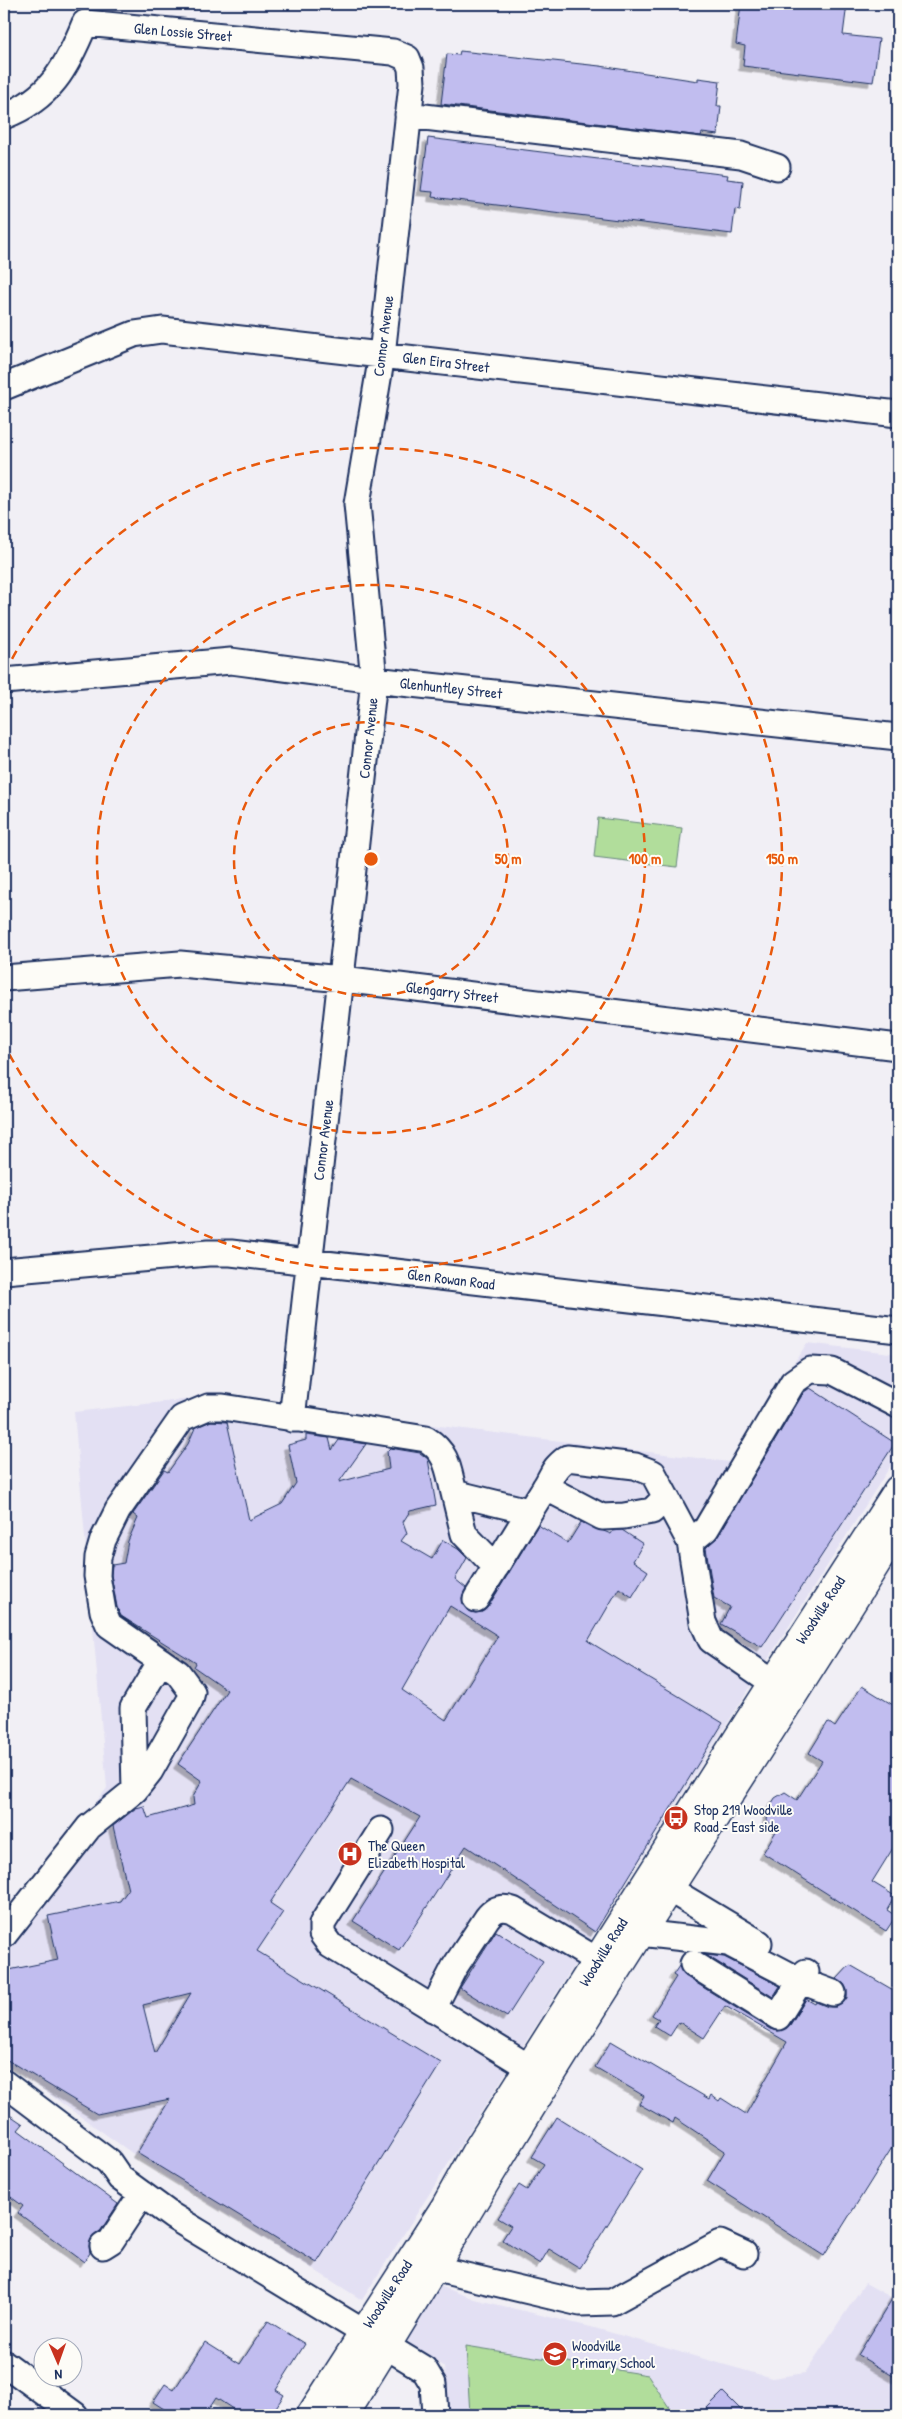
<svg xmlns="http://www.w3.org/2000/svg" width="902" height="2419" font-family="'Patrick Hand',sans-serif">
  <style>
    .built { fill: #e3e0f3 }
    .green { fill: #b1dd9b; stroke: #66867c }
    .building { fill: #c1bdef; stroke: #1b2f5e; fill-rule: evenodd; filter: url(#shadow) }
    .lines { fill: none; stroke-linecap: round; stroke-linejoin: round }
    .minor-casing { stroke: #1b2f5e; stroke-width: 29 }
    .major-casing { stroke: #1b2f5e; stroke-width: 31 }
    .minor { stroke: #fdfcf7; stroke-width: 25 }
    .major { stroke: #fdfcf7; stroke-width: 28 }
    .ring { fill: none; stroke: #e8590c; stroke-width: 2.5; stroke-dasharray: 9 6 }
    .labels { text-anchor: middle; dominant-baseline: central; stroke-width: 4; stroke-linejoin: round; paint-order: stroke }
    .street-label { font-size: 15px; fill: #1b2f5e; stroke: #fdfcf7 }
    .poi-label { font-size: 15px; fill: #1b2f5e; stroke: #fdfcf7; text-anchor: start }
    .centre { fill: #e8590c; stroke: #fdfcf7; stroke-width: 2.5 }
    .ring-label { font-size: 15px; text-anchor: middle; font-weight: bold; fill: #e8590c; stroke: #fdfcf7; stroke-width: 4; stroke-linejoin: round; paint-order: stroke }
  </style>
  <defs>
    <filter id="shadow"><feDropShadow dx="-4.5" dy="4.5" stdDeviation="0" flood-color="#0004"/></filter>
  </defs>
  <rect width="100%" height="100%" fill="#f1eff5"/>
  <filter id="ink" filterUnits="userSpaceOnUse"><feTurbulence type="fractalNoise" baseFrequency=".02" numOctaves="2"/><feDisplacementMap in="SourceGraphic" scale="10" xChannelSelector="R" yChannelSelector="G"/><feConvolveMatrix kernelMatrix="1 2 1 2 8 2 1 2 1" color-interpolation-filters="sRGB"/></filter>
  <g filter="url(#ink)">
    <path class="built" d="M807,1343L898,1354V1454L362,2300L153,2168L4,2062V1920L107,1788L74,1412L208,1397L729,1462Z
      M865,2283L898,2301V2415H449L444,2367L406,2341L440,2286L474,2299L591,2327L772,2378L805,2373Z"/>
    <path class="green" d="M598,818L682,828L677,867L594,857Z
      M466,2346L648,2375L674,2415H470Z"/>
    <path class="building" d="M741,4H847L843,35L879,39L873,82L743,66L745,46L736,44Z
      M460,51L600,66L698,81V78L720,81L717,106H721L718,135L702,133L701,136L441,104L447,54L459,55Z
      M428,138L728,175L727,179L743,181L740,210L735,209L732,234L432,197L433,192L421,191Z
      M810,1388L895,1443L762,1647L721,1624L730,1607L714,1598L706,1548L718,1536L804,1392Z
      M211,1421L227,1422L249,1520L282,1504L296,1483L288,1445L306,1440V1435L329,1438L332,1450L339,1440L366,1444L339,1482L389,1469L387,1451L390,1448L420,1453L428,1459L436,1505L410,1511L403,1522L407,1533L401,1541L432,1559L443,1540L458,1549L467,1558L455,1579L466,1588L462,1598L464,1606L475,1613L482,1612L488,1607L538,1525L568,1543L581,1522L611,1534L613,1531L622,1530L643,1544L633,1561L648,1571L632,1597L619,1588L588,1641L723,1723L595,1932L466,1846L399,1950L353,1921L420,1817L351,1779L270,1903L283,1912L257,1951L441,2063L317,2263L137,2153L170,2099L97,2114L4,2058V1971L58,1960L48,1916L120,1901L128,1890L113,1826L136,1808L144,1806L148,1818L194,1805L193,1797L202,1781L178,1764L227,1690L194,1667L196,1663L121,1616L117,1607L111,1575L112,1565L124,1563L128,1541L138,1518L133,1514L164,1470L168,1472L188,1444L195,1428ZM450,1606L498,1636L446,1720L402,1690ZM191,1993L155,2053L143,2005Z
      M862,1686L898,1708V1840L872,1882L895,1896L887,1910L896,1916L886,1931L763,1853L778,1828L767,1821L768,1810L775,1798L785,1792L797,1800L822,1761L809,1753L828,1722L835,1727Z
      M496,1931L543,1961L507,2017L460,1988Z
      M706,1955L724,1957L780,1986L773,1997Z
      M850,1965L895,1991L898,2023V2138L824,2256L707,2181L725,2151L675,2118L673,2123L639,2104L644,2096L595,2067L611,2041L709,2099L711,2095L719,2101L721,2098L746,2114L787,2042L725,2006L704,2038L679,2022L670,2036L654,2026L659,2019L652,2015L676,1977L673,1975L679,1966L685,1976L770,2029L778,2031L790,2025L806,1999L815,2004L816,2002L828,2007H836L842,2004L847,1998V1990L844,1984L837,1979Z
      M4,2111L23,2124L18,2130L118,2204L101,2230L91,2239L89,2246L90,2253L84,2262L18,2213L23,2206L4,2192Z
      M557,2117L642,2170L580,2268L549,2249L540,2264L502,2240L511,2226L498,2218L519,2185L527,2190L544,2164L532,2157Z
      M898,2289V2379L858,2355Z
      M268,2321L305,2344L276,2390L284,2395L273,2412L265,2407L260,2415H242L216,2398L205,2415H160L164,2409L153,2402L165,2384L174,2390L205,2342L240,2364Z
      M723,2392L746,2415H700Z"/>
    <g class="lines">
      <defs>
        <path id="minor" d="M408,115L741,155L777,167
          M4,116C50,99 67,67 85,23L393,52L407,58L411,68L412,84L382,355L357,504L374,680L292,1419
          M4,387L134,334L162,330L898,414
          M4,681L231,661L374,680L898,737
          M4,978L180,964L342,979L898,1047
          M4,1271L208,1253H231L898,1330
          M545,1487L602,1517L624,1516L652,1511L666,1497
          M690,1542L706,1529L793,1382L810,1370L832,1371L898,1405
          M496,1567L464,1534L454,1493L528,1511
          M476,1599C499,1562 521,1525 544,1489C554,1474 551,1470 567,1458L635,1466L653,1473L690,1542L703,1622L711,1640L791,1695
          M135,1790L133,1708L161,1661
          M381,1830L322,1924V1934L330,1945L530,2068L541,2082
          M669,1889L759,1943
          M640,1933L728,1943L801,1981L833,1993
          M4,1935L89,1827L135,1790L150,1771L190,1700L192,1692L178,1673L109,1625L103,1611L97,1576L98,1557L103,1540L118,1510L182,1418L208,1407H223L426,1439C448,1453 448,1469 454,1493
          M693,1964L778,2017L806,1972
          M433,2009L454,1968L487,1918C494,1909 501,1906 513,1910L598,1961
          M4,2083L109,2162L120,2178L172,2216L424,2369L433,2384L435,2415
          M103,2246L111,2241L142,2194
          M432,2268L580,2303L612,2302L720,2243L744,2254
          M4,2363L75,2415"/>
        <path id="major" d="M311,2415L445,2207L475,2153L747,1724L898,1490
          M343,2415C413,2306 477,2193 546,2083C661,1897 783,1715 898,1528"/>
      </defs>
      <use href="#minor" class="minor-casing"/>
      <use href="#major" class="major-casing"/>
      <use href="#minor" class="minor"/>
      <use href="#major" class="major"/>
    </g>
  </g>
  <g class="ring">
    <circle cx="371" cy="859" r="137"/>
    <circle cx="371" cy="859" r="274"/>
    <path d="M5 672A411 411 0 1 1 5 1046"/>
  </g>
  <defs>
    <symbol id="bus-disc" viewBox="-11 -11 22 22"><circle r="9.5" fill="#c8321e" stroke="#fdfcf7"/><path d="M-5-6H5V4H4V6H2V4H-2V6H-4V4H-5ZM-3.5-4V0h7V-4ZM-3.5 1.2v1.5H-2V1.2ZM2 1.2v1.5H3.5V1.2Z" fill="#fff"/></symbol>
    <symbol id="hospital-disc" viewBox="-11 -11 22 22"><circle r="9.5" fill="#c8321e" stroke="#fdfcf7"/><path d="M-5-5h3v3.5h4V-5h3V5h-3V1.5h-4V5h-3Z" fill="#fff"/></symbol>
    <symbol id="school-disc" viewBox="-11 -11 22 22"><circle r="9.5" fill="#c8321e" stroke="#fdfcf7"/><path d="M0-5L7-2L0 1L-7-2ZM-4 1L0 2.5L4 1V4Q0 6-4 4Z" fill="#fff"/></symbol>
  </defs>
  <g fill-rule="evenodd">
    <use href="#bus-disc" x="662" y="1804" width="28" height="28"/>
    <use href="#hospital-disc" x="336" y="1840" width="28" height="28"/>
    <use href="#school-disc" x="541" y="2340" width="28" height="28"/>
  </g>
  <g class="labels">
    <g class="street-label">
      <text transform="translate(183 32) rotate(5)">Glen Lossie Street</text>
      <text transform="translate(383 336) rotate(-83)">Connor Avenue</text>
      <text transform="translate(446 362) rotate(7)">Glen Eira Street</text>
      <text transform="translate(451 688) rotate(6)">Glenhuntley Street</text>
      <text transform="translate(368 738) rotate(-84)">Connor Avenue</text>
      <text transform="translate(452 992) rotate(7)">Glengarry Street</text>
      <text transform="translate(323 1140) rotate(-83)">Connor Avenue</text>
      <text transform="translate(451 1279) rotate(7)">Glen Rowan Road</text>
      <text transform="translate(820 1610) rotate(-57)">Woodville Road</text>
      <text transform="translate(603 1952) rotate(-58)">Woodville Road</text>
      <text transform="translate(387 2294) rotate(-57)">Woodville Road</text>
    </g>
    <g class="poi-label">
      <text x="694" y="1809">Stop 219 Woodville<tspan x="694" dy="17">Road - East side</tspan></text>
      <text x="368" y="1845">The Queen<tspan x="368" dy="17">Elizabeth Hospital</tspan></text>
      <text x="572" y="2345">Woodville<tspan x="572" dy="17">Primary School</tspan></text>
    </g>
  </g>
  <circle cx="371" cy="859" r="8" class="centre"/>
  <g class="ring-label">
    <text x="508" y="864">50 m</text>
    <text x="645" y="864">100 m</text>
    <text x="782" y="864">150 m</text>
  </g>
  <rect width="902" height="2419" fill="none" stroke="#fdfcf7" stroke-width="20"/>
  <rect x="10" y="10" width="882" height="2399" fill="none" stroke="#1b2f5e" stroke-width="2" filter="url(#ink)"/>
  <g transform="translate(58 2362) rotate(178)"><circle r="24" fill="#fdfcf7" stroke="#a3aaba"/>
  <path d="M0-4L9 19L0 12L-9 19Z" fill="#c8321e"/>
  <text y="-8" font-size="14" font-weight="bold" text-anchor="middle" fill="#1b2f5e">N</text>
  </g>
</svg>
